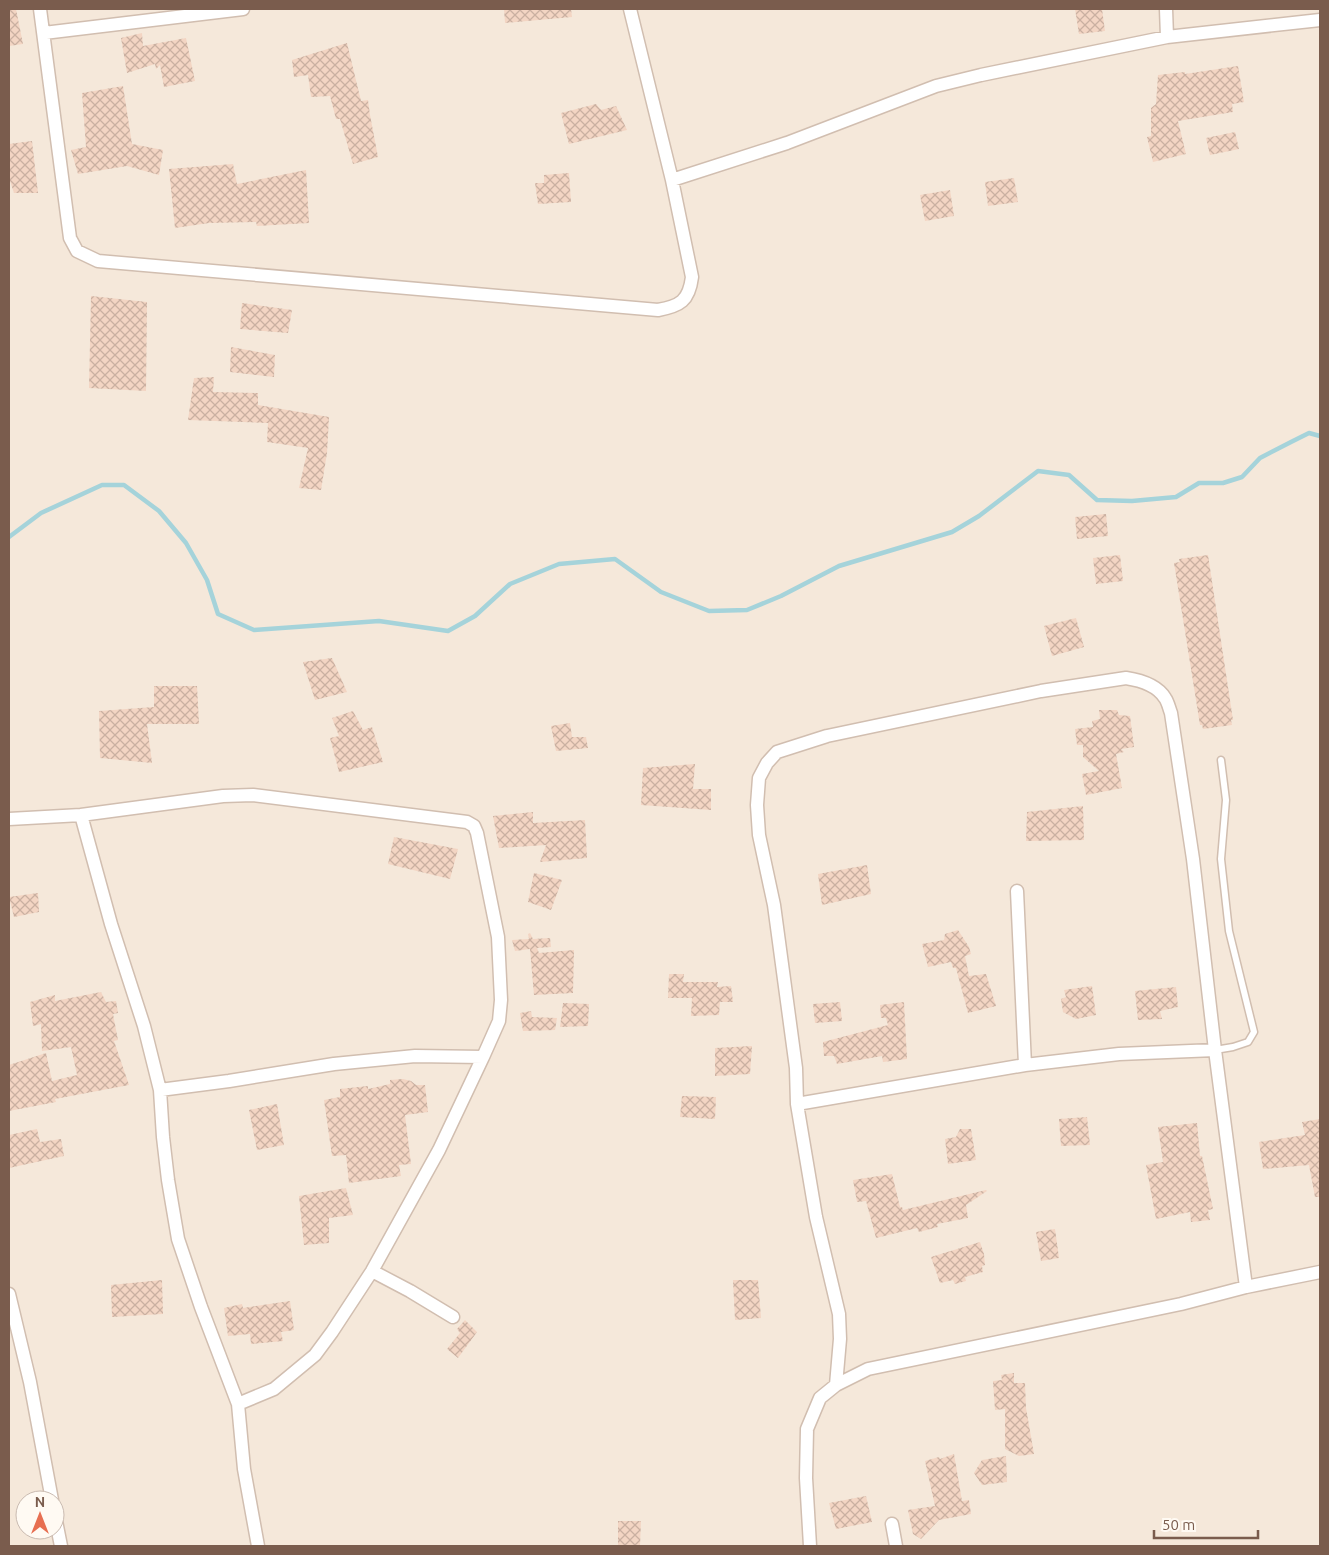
<svg xmlns="http://www.w3.org/2000/svg" width="1329" height="1555" font-family="Ubuntu,sans-serif">
  <style>
    .residential { fill: #f5e8da; fill-rule: evenodd }
    .lines { fill: none; stroke-linecap: round; stroke-linejoin: round }
    .stream { stroke: #a5d3da; stroke-width: 4.5 }
    .building { fill: url(#building-cross-hatch) }
    .lane-casing { stroke: #d1beb0; stroke-width: 9 }
    .street-casing { stroke: #d1beb0; stroke-width: 15 }
    .lane { stroke: #fff; stroke-width: 6 }
    .street { stroke: #fff; stroke-width: 12 }
  </style>
  <defs>
    <pattern id="building-cross-hatch" width="8" height="8" patternUnits="userSpaceOnUse" patternTransform="scale(1.25)"><rect width="8" height="8" fill="#f3d5c3"/><path d="M0 0l8 8M0 8l8-8" fill="none" stroke="#cab0a1"/></pattern>
  </defs>
  <rect width="100%" height="100%" fill="#fdf6ec"/>
  <path class="residential" d="M9,9H1320V1546H9ZM25,1500H55V1530H25Z"/>
  <g class="lines">
    <path class="stream" d="M9,537L41,513L102,485H124L159,511L186,543L207,580L218,614L254,630L379,621L448,631L475,616L510,584L559,564L615,559L661,592L709,611L747,610L781,596L839,566L952,532L979,516L1038,471L1069,475L1097,500L1132,501L1176,497L1199,483H1223L1242,477L1260,458L1291,442L1309,433L1320,436"/>
  </g>
  <path class="building" d="M9,9H16L23,44L9,46Z
    M504,9H571L572,17L505,23Z
    M1075,9H1102L1105,31L1079,34Z
    M142,33L143,46L186,38L195,81L164,87L160,65L156,69L155,64L127,73L121,38Z
    M347,43L361,101L368,100L370,115L378,157L353,164L340,119H336L330,96L311,97L308,75L294,77L292,60Z
    M1238,66L1244,102L1232,104L1233,112L1178,121L1186,154L1153,162L1147,137L1151,136V108L1156,104L1158,75L1185,72V74Z
    M123,86L132,144L163,150L159,175L127,166L78,174L71,150L86,147L82,93Z
    M596,104L601,110L616,106L627,130L569,144L561,113Z
    M1235,132L1239,149L1210,155L1206,138Z
    M32,141L38,193H14L9,178V144Z
    M233,164L237,184L306,170L309,223L257,226L256,222L209,223L175,228L169,169Z
    M569,173L571,202L538,204L535,183H544V175Z
    M1014,178L1018,202L988,206L985,182Z
    M950,190L954,216L925,221L920,195Z
    M91,296L147,302L146,391L89,388Z
    M242,303L292,310L288,333L240,329Z
    M231,347L275,355L274,377L230,372Z
    M214,377L213,392L258,393V405L329,417L327,453L321,490L299,488L308,448L267,442L268,423L188,420L194,378Z
    M1106,514L1108,536L1077,539L1075,517Z
    M1120,555L1123,581L1096,584L1093,558Z
    M1208,555L1233,720H1231L1232,725L1203,729L1202,725H1200L1174,563L1180,562L1179,559Z
    M1076,618L1084,647L1052,656L1044,626Z
    M332,658L347,692L315,700L303,662Z
    M154,686H197L199,724H147L152,763L100,758L99,711L154,707Z
    M1099,710H1117L1119,715L1130,716L1134,747L1121,749L1124,752L1116,754L1122,788L1086,795L1082,774L1099,771L1083,757V745H1077L1075,729L1093,727L1092,721L1100,719Z
    M353,711L363,730L372,727L383,762L339,772L330,738L339,736L332,718Z
    M570,723L572,737H586L588,748L556,751L551,726Z
    M695,764L693,789H711V810L641,805L643,768Z
    M1083,806L1084,840L1026,841L1027,812Z
    M533,812V823L585,820L587,858L540,862L546,845L499,848L493,816Z
    M394,837L458,849L450,879L388,864Z
    M867,865L871,894L822,905L818,874Z
    M534,873L562,880L551,910L528,902Z
    M38,893L39,912L14,917L9,897Z
    M958,930L969,947L971,954L965,956L969,976L986,974L996,1006L968,1013L956,968H953L951,962L928,967L922,944L944,940L945,934Z
    M530,933L533,939L550,938L551,947L537,948L539,953L574,950L573,993L534,995L530,949L515,951L512,940L529,939L528,934Z
    M669,974H684L683,982H718L717,987L731,986L733,1002H720L719,1015L691,1016L692,998H668Z
    M1092,986L1096,1015L1076,1019L1063,1012L1061,999L1066,997L1064,990Z
    M1176,987L1178,1007L1160,1011L1162,1019L1138,1020L1135,991Z
    M101,992L106,1002L116,1001L118,1013L113,1014L118,1040L114,1041L129,1085L55,1099L56,1102L9,1111V1065L46,1053L52,1081L77,1075L71,1047L42,1051L41,1024L33,1026L30,1002L55,995V1001Z
    M840,1002L842,1021L815,1023L813,1004Z
    M904,1002L907,1059L883,1062L882,1056L837,1064L834,1056H824L823,1042L888,1025L886,1018H881L880,1005Z
    M563,1003L589,1004L588,1026L560,1027Z
    M531,1011L532,1017L557,1018L555,1030L523,1031L520,1013Z
    M752,1046L750,1074L715,1076V1048Z
    M403,1079L411,1081L416,1085H425L428,1112L405,1115L411,1164L399,1165L401,1176L349,1183L346,1155L332,1156L324,1100L340,1097V1089L368,1086V1089L390,1084V1080Z
    M682,1096L716,1097L715,1119L680,1117Z
    M277,1104L284,1145L257,1150L249,1110Z
    M1087,1117L1090,1145L1061,1146L1059,1119Z
    M1320,1119V1197H1315L1309,1165L1263,1169L1259,1142L1305,1135L1302,1122Z
    M1197,1123L1200,1156H1202L1213,1209L1208,1210L1210,1220L1191,1222L1190,1212L1156,1219L1146,1165L1163,1162L1158,1127Z
    M37,1129L40,1142L61,1139L64,1156L9,1168V1135Z
    M960,1129H971L976,1160L948,1164L945,1139L956,1137Z
    M892,1174L900,1207H902L903,1210L986,1190L987,1191L966,1205L968,1218L937,1224L938,1227L919,1232L917,1228L876,1238L866,1201L857,1202L853,1180Z
    M346,1188L353,1215L329,1218V1243L304,1245L299,1196Z
    M1055,1229L1059,1258L1041,1261L1036,1232Z
    M980,1242L984,1254L985,1265L982,1266L983,1272L965,1277L966,1281L955,1284L953,1280L940,1283L931,1257Z
    M162,1280L163,1314L112,1317L111,1285Z
    M733,1280H758L761,1318L735,1320Z
    M290,1301L294,1330L281,1332L283,1341L251,1344L250,1334L228,1336L224,1308L242,1304L243,1308Z
    M465,1320L477,1332L458,1358L447,1349L460,1333L457,1329Z
    M1014,1373V1383H1025L1026,1408L1034,1454L1019,1456L1005,1449V1409L995,1410L993,1381L1002,1380L1001,1375Z
    M954,1454L962,1501L969,1500L971,1514L939,1520L921,1539L913,1534L908,1510L935,1506L925,1461L939,1457L940,1459Z
    M1006,1456L1007,1482L982,1485L974,1473L982,1460Z
    M866,1496L872,1522L836,1529L829,1503Z
    M618,1521H641L640,1546H618Z"/>
  <g class="lines">
    <defs>
      <path id="lane" d="M1215,1050L1233,1047L1248,1042L1254,1032L1229,931L1221,859L1226,800L1221,760"/>
      <path id="street" d="M40,9L70,238L77,251L98,261L658,310C680,306 689,301 692,277L672,180L630,9
        M1166,9L1167,37
        M44,33L243,9
        M672,180L787,143L936,86L981,75L1167,37L1320,20
        M81,815L223,796L253,795L467,822L474,826L477,833L498,937L501,1000L499,1021L483,1057L415,1056L334,1064L229,1081L160,1090
        M9,819L81,815L111,924L144,1026L160,1090L163,1137L168,1180L178,1239L201,1307L238,1404L244,1469L258,1546
        M1215,1050L1246,1287
        M1025,1065L1119,1054L1215,1050L1193,859L1171,713C1169,708 1168,702 1165,698C1157,685 1139,680 1126,678L1041,691L827,736L777,752L767,763L759,778L757,805L759,835L774,905L796,1068L797,1104L816,1217L839,1314L840,1339L836,1385L868,1369L1181,1304L1246,1287L1320,1272
        M797,1104L1025,1065L1017,891
        M372,1271L410,1291L453,1317
        M9,1294L30,1382L52,1500
        M238,1404L274,1389L315,1355L332,1332L372,1271L439,1150L483,1057
        M55,1516L61,1546
        M892,1524L896,1546
        M810,1546L806,1478L807,1429L820,1398L836,1385"/>
    </defs>
    <use href="#lane" class="lane-casing"/>
    <use href="#street" class="street-casing"/>
    <use href="#lane" class="lane"/>
    <use href="#street" class="street"/>
  </g>
  <rect width="1329" height="1555" fill="none" stroke="#7a5c4d" stroke-width="20"/>
  <g transform="translate(40 1515)"><circle r="24" fill="#fffaf3" stroke="#cabbb1"/>
  <path d="M0-4L9 19L0 12L-9 19Z" fill="#e76f51"/>
  <text y="-8" font-size="14" font-weight="bold" text-anchor="middle" fill="#7a5c4d">N</text>
  </g>
  <path d="M1154 1530v8h104v-8" fill="none" stroke="#7a5c4d" stroke-width="2.5"/>
  <text x="1162" y="1530" font-size="15" fill="#7a5c4d" stroke="#fffaf3" stroke-width="4" paint-order="stroke">50 m</text>
</svg>
